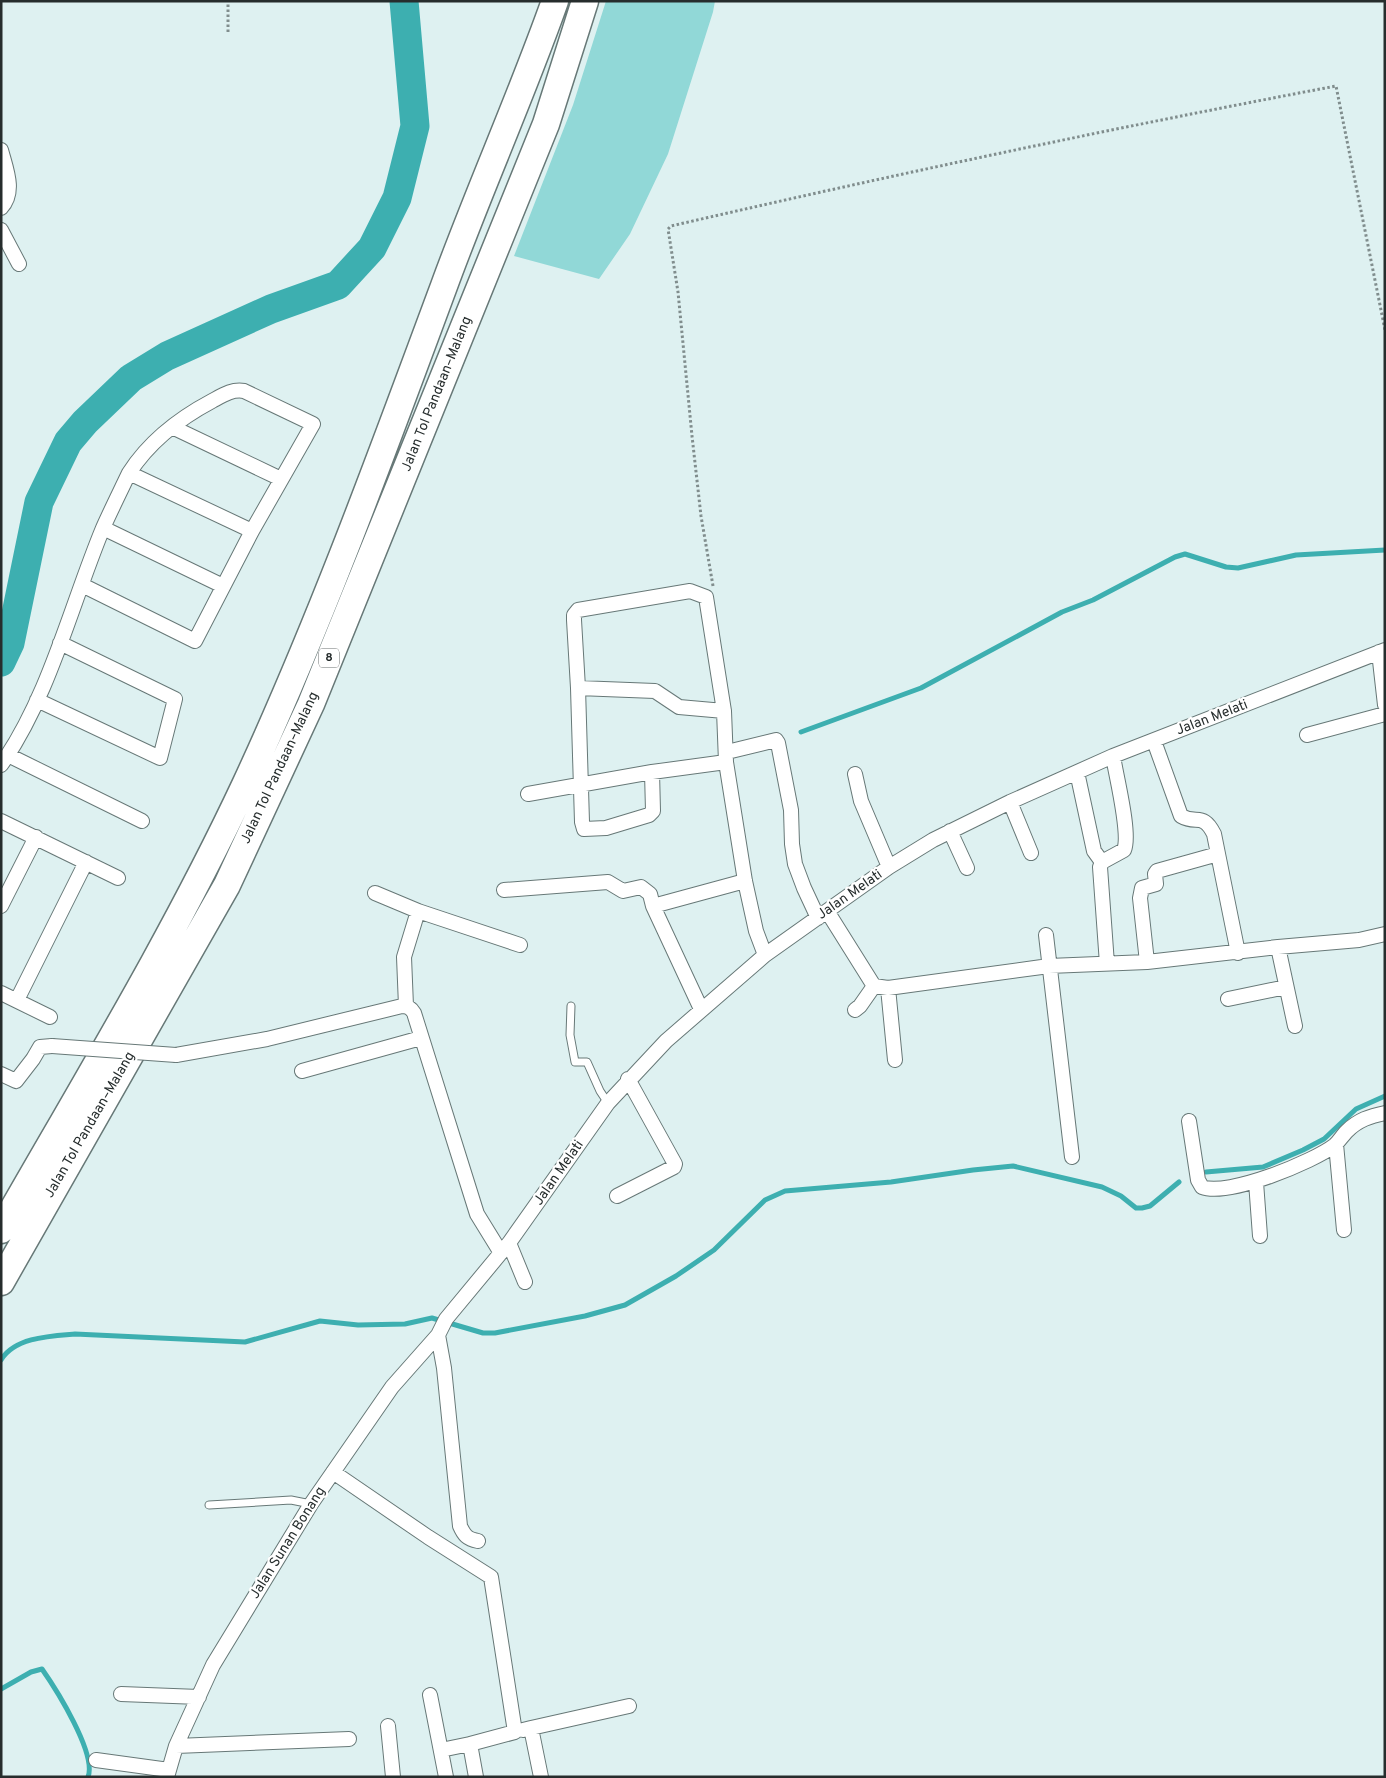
<svg xmlns="http://www.w3.org/2000/svg" width="1386" height="1778" font-family="Overpass,sans-serif">
  <style>
    .green { fill: #91d8d7 }
    .lines { fill: none; stroke-linecap: round; stroke-linejoin: round }
    .stream { stroke: #3dafb0; stroke-width: 5 }
    .river { stroke: #3dafb0; stroke-width: 29 }
    .lane-casing { stroke: #677877; stroke-width: 9 }
    .street-casing { stroke: #677877; stroke-width: 16 }
    .highway-casing { stroke: #677877; stroke-width: 29 }
    .path { stroke: #808d8d; stroke-width: 3; stroke-dasharray: 2.5 2.5; stroke-linecap: butt }
    .lane { stroke: #fff; stroke-width: 7 }
    .street { stroke: #fff; stroke-width: 14 }
    .highway { stroke: #fff; stroke-width: 26 }
    .street-bridge-casing { stroke: #677877; stroke-width: 16; stroke-linecap: butt }
    .street-bridge { stroke: #fff; stroke-width: 14 }
    .labels { text-anchor: middle; dominant-baseline: central; stroke-width: 4.5; stroke-linejoin: round; paint-order: stroke }
    .shield { fill: #fff; stroke: #676c6c; stroke-width: 1 }
    .shield-label { font-size: 12px; font-weight: bold; fill: #262d2d }
    .street-label { font-size: 14px; fill: #262d2d; stroke: #fff }
  </style>
  <rect width="100%" height="100%" fill="#def1f1"/>
  <path class="green" d="M606,1H715L713,12L668,154L630,234L599,279L514,256L573,105Z"/>
  <g class="lines">
    <path class="stream" d="M801,732L921,688L1062,612L1093,600L1175,557L1185,554L1226,567L1238,568L1296,555L1385,550
      M1206,1172L1263,1167L1303,1150L1324,1139L1356,1109L1385,1096
      M1,1360C15,1337 51,1336 75,1334L245,1342L320,1321L358,1325L405,1324L432,1318L483,1333H495L585,1316L625,1305L676,1276L714,1250L765,1200L785,1191L891,1182L973,1170L1013,1166L1102,1187L1121,1196L1136,1208H1142L1150,1206L1179,1182
      M1,1689L31,1672L42,1669C56,1689 97,1754 88,1777"/>
    <path class="river" d="M1,662L10,643L39,502L68,442L85,422L131,378L167,356L271,309L338,285L372,248L397,198L415,126L404,1"/>
    <defs>
      <path id="lane" d="M571,1006L570,1035L575,1062H587L600,1091L608,1103
        M209,1505L291,1500L311,1504"/>
      <path id="street" d="M1,150C6,169 16,192 1,208
        M1,230L19,264
        M172,427L281,479
        M103,528L223,586
        M82,585L195,641L252,531L313,424L244,391C232,389 223,395 212,401C180,418 149,442 129,473L252,531
        M1379,652L1385,705
        M578,688L574,620V615L578,610L690,591L706,597L724,711L726,762L745,881L756,931L765,955
        M37,700L160,758L175,699L60,643
        M1307,735L1385,714
        M1154,741L1181,816C1197,825 1203,812 1214,834L1238,953
        M727,752L776,740L778,743L791,810L792,844L795,864L804,888L818,918
        M8,755L142,821
        M1,765C49,697 71,605 103,528C111,510 120,492 129,473
        M652,772L653,811L649,815L606,828L584,829L582,822L578,688L655,691L679,707L724,711
        M1077,772L1094,851L1102,862
        M855,774L861,801L889,867
        M528,794L652,772L726,762
        M1010,802L1031,853
        M1,821L118,878
        M950,831L967,868
        M504,890L608,882L623,891L641,887L650,894L653,906L745,881
        M375,893L418,911
        M1,906L36,837
        M653,906L701,1009
        M827,911L874,986L888,988L1049,966L1147,962L1278,947L1359,940L1385,934
        M1046,935L1072,1157
        M1278,947L1295,1026
        M1147,962L1140,898L1142,888L1156,884L1155,874L1157,871L1218,854
        M1107,964L1100,867L1102,862L1124,850C1131,834 1116,776 1113,756
        M888,988L895,1060
        M1,993L50,1017
        M1228,999L1286,987
        M17,1000L86,862
        M406,1006L404,957L418,911L520,945
        M855,1010L860,1006L874,986
        M176,1055L267,1039L402,1006C408,1006 411,1008 414,1013L477,1214L501,1253
        M302,1071L421,1038
        M1,1074L16,1081L33,1059L40,1047L52,1046
        M1189,1121L1198,1180L1202,1187C1228,1197 1313,1162 1335,1145C1339,1141 1343,1135 1347,1131C1358,1120 1370,1116 1385,1113
        M1336,1144L1344,1230
        M1256,1182L1260,1236
        M617,1196L674,1167L675,1164L628,1079
        M509,1243L525,1282
        M438,1335L444,1368L460,1526C464,1535 467,1539 478,1541
        M333,1472L428,1537L491,1577L515,1732L470,1744L476,1777
        M121,1694L199,1697
        M430,1695L446,1777
        M388,1726L393,1777
        M531,1728L629,1706
        M523,1730L531,1728L541,1777
        M176,1746L349,1739
        M441,1750L470,1744
        M96,1760L169,1770
        M167,1777L176,1746L213,1665L311,1504L392,1387L438,1335L446,1319L509,1243L608,1103L666,1041L765,955L889,867L933,840L1010,802L1113,756L1385,650"/>
      <path id="highway" d="M1,1230C85,1083 174,937 246,783C321,621 382,453 444,286C479,190 521,97 555,1
        M1,1282L227,885L311,704L546,124L585,1"/>
    </defs>
    <use href="#lane" class="lane-casing"/>
    <use href="#street" class="street-casing"/>
    <use href="#highway" class="highway-casing"/>
    <path class="path" d="M228,32V1
      M713,586L701,516L692,436L678,292L668,229L671,226C892,175 1113,128 1336,86L1385,330"/>
    <use href="#lane" class="lane"/>
    <use href="#street" class="street"/>
    <use href="#highway" class="highway"/>
    <defs>
      <path id="street-bridge" d="M52,1046L176,1055"/>
    </defs>
    <use href="#street-bridge" class="street-bridge-casing"/>
    <use href="#street-bridge" class="street-bridge"/>
  </g>
  <g class="labels">
    <rect class="shield" x="319" y="648.5" width="20" height="19" rx="4"/>
    <g class="shield-label">
      <text x="329" y="658">8</text>
    </g>
    <g class="street-label">
      <text transform="translate(437 394) rotate(-68)">Jalan Tol Pandaan–Malang</text>
      <text transform="translate(1212 718) rotate(-21)">Jalan Melati</text>
      <text transform="translate(280 768) rotate(-65)">Jalan Tol Pandaan–Malang</text>
      <text transform="translate(850 895) rotate(-35)">Jalan Melati</text>
      <text transform="translate(90 1125) rotate(-60)">Jalan Tol Pandaan–Malang</text>
      <text transform="translate(559 1173) rotate(-55)">Jalan Melati</text>
      <text transform="translate(288 1543) rotate(-58)">Jalan Sunan Bonang</text>
    </g>
  </g>
  <rect width="1386" height="1778" fill="none" stroke="#262d2d" stroke-width="5"/>
</svg>
